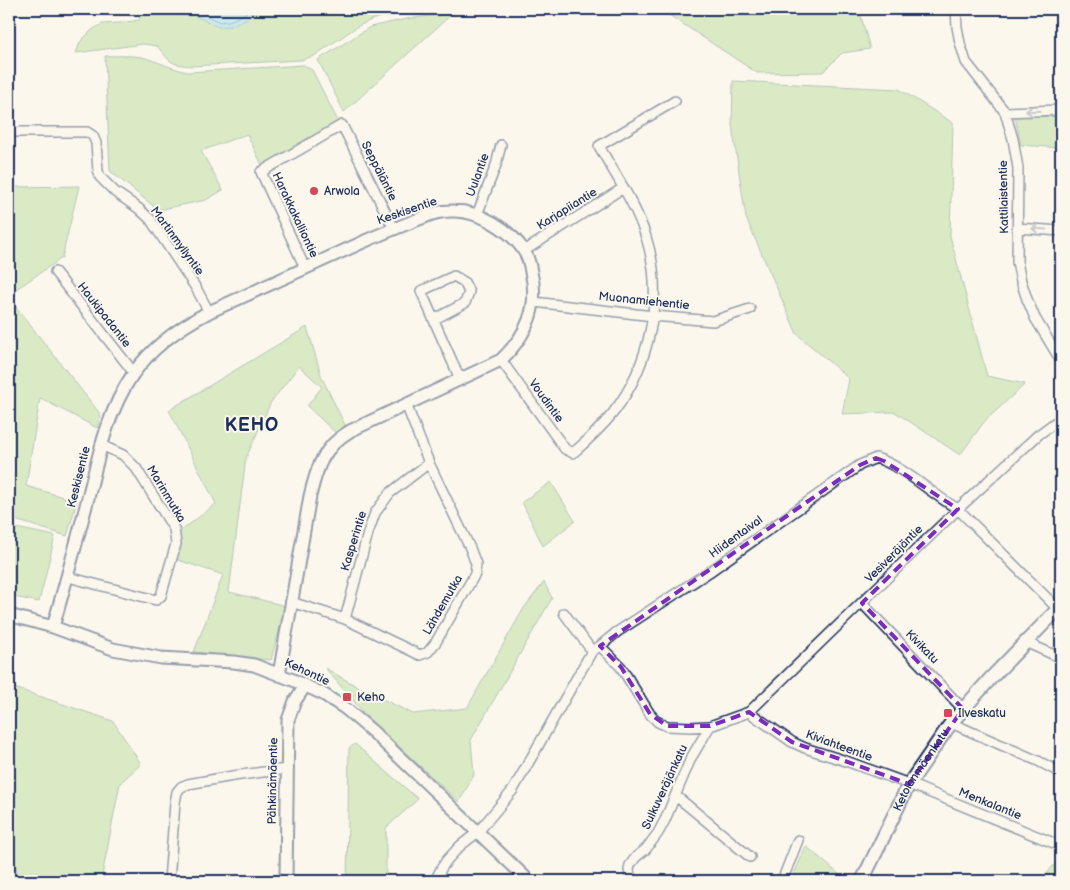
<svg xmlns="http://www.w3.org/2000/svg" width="1070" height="890" font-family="'Balsamiq Sans',sans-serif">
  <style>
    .green { fill: #afd996; stroke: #65847a }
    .water { fill: #8fd9f0; stroke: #6195b6 }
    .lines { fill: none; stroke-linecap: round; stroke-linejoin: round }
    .shore { stroke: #497398; stroke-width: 1 }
    .minor-casing { stroke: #1b2f5e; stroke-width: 12 }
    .tertiary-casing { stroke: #1b2f5e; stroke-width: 15 }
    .secondary-casing { stroke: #1b2f5e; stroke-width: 16 }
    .minor { stroke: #fbf7ec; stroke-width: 9 }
    .tertiary { stroke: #fbf7ec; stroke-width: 11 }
    .secondary { stroke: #fbf7ec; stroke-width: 12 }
    .oneway { stroke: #8b93a5 }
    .marked { fill: none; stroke: #7b2cbf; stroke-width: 4; stroke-dasharray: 10 6; stroke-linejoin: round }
    .poi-dot { fill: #d1495b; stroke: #fbf7ec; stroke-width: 2 }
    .labels { text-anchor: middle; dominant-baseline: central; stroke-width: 4; stroke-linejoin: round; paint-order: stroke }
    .street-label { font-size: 12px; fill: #1b2f5e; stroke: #fbf7ec }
    .poi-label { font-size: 12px; fill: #1b2f5e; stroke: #fbf7ec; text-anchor: start }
    .district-label { font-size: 18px; font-weight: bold; letter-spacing: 1px; fill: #1b2f5e; stroke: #fbf7ec }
  </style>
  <rect width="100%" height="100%" fill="#fbf7ec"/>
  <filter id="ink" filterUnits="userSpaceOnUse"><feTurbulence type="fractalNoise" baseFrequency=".02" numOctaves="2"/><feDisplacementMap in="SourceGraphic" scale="10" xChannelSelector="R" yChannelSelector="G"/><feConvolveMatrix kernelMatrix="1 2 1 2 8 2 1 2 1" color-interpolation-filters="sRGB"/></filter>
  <g filter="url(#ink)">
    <path class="green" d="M142,9L173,11L183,15H194L219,27L255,9H443L390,15L374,19L358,26L314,56L301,60L192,66C168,64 171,62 157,46L143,44L76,53L80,42L92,30L102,24L120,23L139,20Z
      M660,9H859L870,49L842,53L823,72L757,73Z
      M453,13L344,112L318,60L370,27L406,19Z
      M105,56C117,56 130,55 142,57C157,61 172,69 188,72L304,65L312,70L338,121L263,167L247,134L201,151L223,190L206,200L158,210L110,171Z
      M733,81L899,89L953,123L950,236L987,376L1025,384L984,422L960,455L895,412L842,414L849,379L797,334L746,218L732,126Z
      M1061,116V148L1021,145L1015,117Z
      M79,186L62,258L9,294V187Z
      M9,298L101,415L97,428L40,398L26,486L77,501L67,536L9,518Z
      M307,327L322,378L345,425L350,431L340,437L307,406L322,387L299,366L271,402L246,458L229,592L286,606L271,660L194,652L223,575L175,559L178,533L216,504L169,410Z
      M551,482L575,521L543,546L522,502Z
      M16,528L55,536L39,602L9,596V554Z
      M544,582L552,598L471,740L474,775L459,802L369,719L325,668L358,687L413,714L467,708L524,608Z
      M9,686L113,721L141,764L120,783L101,881H19L9,835Z
      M355,744L418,799L386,828V881H347L349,748Z
      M806,846L847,881H791Z
      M1061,862V881H1041L1053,866Z"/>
    <path class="water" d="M148,9H255L252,10V16L230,26L219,27L194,15H183L173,11Z"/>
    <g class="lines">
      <path class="shore" d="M180,9L184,10H195L220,22L229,21L245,14L247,9"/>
      <defs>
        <path id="minor" d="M956,9L957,27L960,43L966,62L1005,112L1013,139L1018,168L1017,262L1021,281L1027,299L1035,318L1061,361
          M1005,112L1061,110
          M9,132H87L93,136L96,143L98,171L100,177L115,192L138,208L150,219L196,288L209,312
          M477,215L496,165L501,145
          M1017,228L1061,231
          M524,251L623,188
          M305,268L261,172L342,125L394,229
          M55,272L134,373
          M534,302L653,316L713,321L750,309
          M435,319L465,303L469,292L464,282L454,276L421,291L460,379
          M501,360L565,449L573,453C587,441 601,428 613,413C650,365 665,296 646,237C636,205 616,176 599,146L675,101
          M68,577L156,600L161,596L176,544L174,529L136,468L123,455L101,445
          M291,602L345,619L420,655L428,652L436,642L475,574L476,564L470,548L429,463L406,404
          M862,603L963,709
          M564,613L592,651
          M345,619L368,533L375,513L390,493L429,463
          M1025,642L1061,658
          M600,646L621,667L650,714L658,722L667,726L690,727L710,726L749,712L958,509L1038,435L1061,418
          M749,712L792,742L805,748L846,761L909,784L1061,846
          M951,723L1038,761L1061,773
          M676,796L750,857
          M169,881L175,803L177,792L181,787L188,784L233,776L287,769
          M435,881L441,869L447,860L460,846L478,832L513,790L592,651L600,646L617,632L709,572L860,465L876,458C905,467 931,494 958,509L1058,609
          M631,881L629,870L630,865L636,857L646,849L658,833L665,820L691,758L710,726
          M782,881L798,840"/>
        <path id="tertiary" d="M9,615L53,627L113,649L161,658L234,662L254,665L293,680L323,694L346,709L373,732L529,881
          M53,627C65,585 76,544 87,502C98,458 107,412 133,374C152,347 180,327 209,312C259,289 310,266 361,243C378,235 396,228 414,221C427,216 439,210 454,211C479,211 510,229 524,251C528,257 530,265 531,272C540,308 526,336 501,360L350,431C323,447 317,467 310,496L279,675
          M286,881L288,720L295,701L305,686"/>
        <g id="secondary">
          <path id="s1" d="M862,881L909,784L951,723L990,679L1061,606"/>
        </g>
      </defs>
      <use href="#minor" class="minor-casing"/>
      <use href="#tertiary" class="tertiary-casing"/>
      <use href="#secondary" class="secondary-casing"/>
      <use href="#minor" class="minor"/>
      <use href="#tertiary" class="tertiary"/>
      <use href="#secondary" class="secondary"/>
    </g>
    <defs><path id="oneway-shaft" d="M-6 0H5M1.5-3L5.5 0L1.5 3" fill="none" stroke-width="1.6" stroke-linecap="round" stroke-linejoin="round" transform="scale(1.25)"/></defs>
    <g class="oneway">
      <use href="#oneway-shaft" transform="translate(1033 111) rotate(178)"/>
      <use href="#oneway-shaft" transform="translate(1039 229) rotate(-176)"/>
    </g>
  </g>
  <path d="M0 0H1070V890H0ZM876,458L884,461L958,509L862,603L963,709L909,784L792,742L749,712L710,726H667L650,714L621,667L600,646L860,465Z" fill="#fbf7ec" fill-opacity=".55" fill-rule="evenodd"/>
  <path class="marked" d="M876,458L884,461L958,509L862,603L963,709L909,784L792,742L749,712L710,726H667L650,714L621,667L600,646L860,465Z"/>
  <g class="poi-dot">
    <circle cx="314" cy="191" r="5"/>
    <rect x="342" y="692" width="10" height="10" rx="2.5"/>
    <rect x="943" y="708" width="10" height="10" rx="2.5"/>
  </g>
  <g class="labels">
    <g class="street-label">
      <text transform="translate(379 171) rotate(63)">Seppäläntie</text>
      <text transform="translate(478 175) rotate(-70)">Uulantie</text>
      <text transform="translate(1004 197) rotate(-91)">Kattilaistentie</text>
      <text transform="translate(567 209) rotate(-32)">Karjapiiantie</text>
      <text transform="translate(407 211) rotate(-19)">Keskisentie</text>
      <text transform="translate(295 215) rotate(65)">Harakkakalliontie</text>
      <text transform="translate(177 241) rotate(54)">Martinmyllyntie</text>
      <text transform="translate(644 301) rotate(6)">Muonamiehentie</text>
      <text transform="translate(104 315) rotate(52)">Haukipadantie</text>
      <text transform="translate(546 401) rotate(54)">Voudintie</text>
      <text transform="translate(79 477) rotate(-76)">Keskisentie</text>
      <text transform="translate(166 494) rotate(59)">Marinmutka</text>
      <text transform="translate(736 537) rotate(-36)">Hiidentaival</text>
      <text transform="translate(354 541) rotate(-73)">Kasperintie</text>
      <text transform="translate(894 554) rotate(-45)">Vesiveräjäntie</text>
      <text transform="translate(443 605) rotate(-60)">Lähdemutka</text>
      <text transform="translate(922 647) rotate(46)">Kivikatu</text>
      <text transform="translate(307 672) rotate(25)">Kehontie</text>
      <text transform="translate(839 746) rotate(20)">Kiviahteentie</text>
      <text stroke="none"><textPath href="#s1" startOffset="126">Ketolanmäenkatu</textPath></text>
      <text transform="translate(273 781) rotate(-89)">Pähkinämäentie</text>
      <text transform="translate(665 787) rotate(-65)">Sulkuveräjänkatu</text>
      <text transform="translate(990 804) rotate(22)">Menkalantie</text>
    </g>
    <g class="poi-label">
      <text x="324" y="191">Arwola</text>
      <text x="357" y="697">Keho</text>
      <text x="958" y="713">Ilveskatu</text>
    </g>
    <g class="district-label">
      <text x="252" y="425">KEHO</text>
    </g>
  </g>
  <rect width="1070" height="890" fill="none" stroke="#fbf7ec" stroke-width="30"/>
  <rect x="15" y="15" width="1040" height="860" fill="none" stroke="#1b2f5e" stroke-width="2" filter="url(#ink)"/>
</svg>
